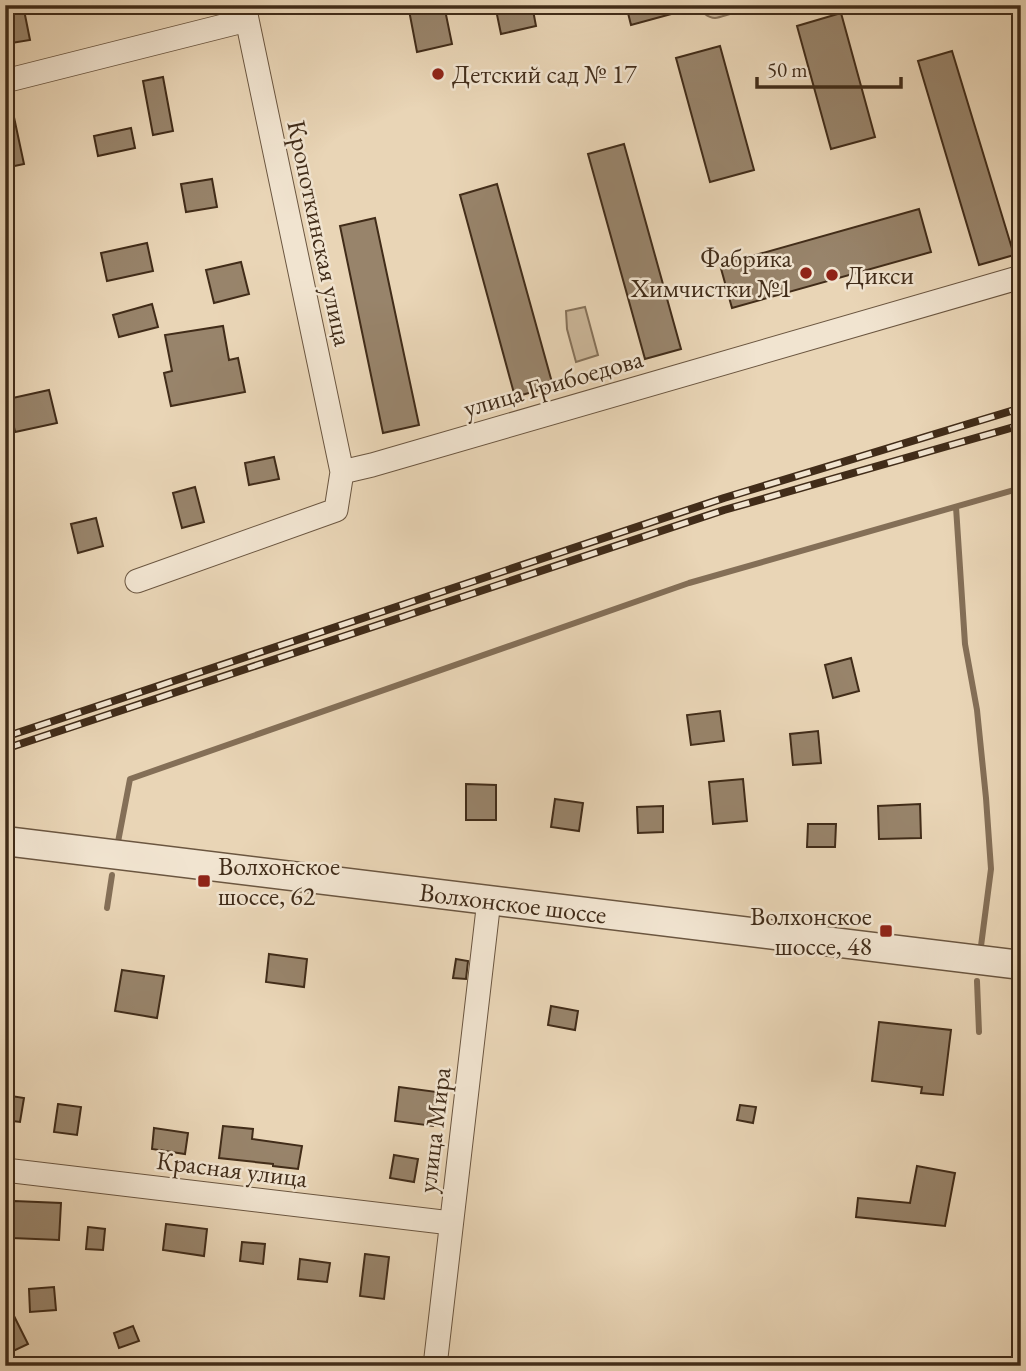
<svg xmlns="http://www.w3.org/2000/svg" width="1026" height="1371" font-family="'EB Garamond',serif">
  <style>
    .green { fill: #ccb89b; stroke: #86725a; stroke-width: 2 }
    .lines { fill: none; stroke-linecap: round; stroke-linejoin: round }
    .stream { stroke: #846f57; stroke-width: 6 }
    .building { fill: #98846b; stroke: #412c19; stroke-width: 2 }
    .minor-casing { stroke: #6b5640; stroke-width: 25 }
    .tertiary-casing { stroke: #6b5640; stroke-width: 31 }
    .minor { stroke: #f1e4d0; stroke-width: 23 }
    .tertiary { stroke: #f1e4d0; stroke-width: 28 }
    .rail-casing { stroke: #412c19; stroke-width: 8 }
    .rail { stroke: #f1e4d0; stroke-width: 5; stroke-dasharray: 16; stroke-linecap: butt }
    .poi-dot { fill: #8f2418; stroke: #f1e4d0; stroke-width: 2.5 }
    .labels { text-anchor: middle; dominant-baseline: central; stroke-width: 5; stroke-linejoin: round; paint-order: stroke }
    .poi-label { font-size: 26px; fill: #412c19; stroke: #f1e4d0; text-anchor: start }
    .street-label { font-size: 26px; fill: #412c19; stroke: #f1e4d0 }
  </style>
  <rect width="100%" height="100%" fill="#e9d5b6"/>
  <filter id="stains"><feTurbulence type="fractalNoise" baseFrequency=".00286" numOctaves="4"/><feColorMatrix values="0 0 0 0 .2 0 0 0 0 .09 0 0 0 0 .02 0 0 0 .5 -.17"/></filter>
  <radialGradient id="worn" r=".72"><stop offset=".6" stop-color="#630" stop-opacity="0"/><stop offset="1" stop-color="#630" stop-opacity=".3"/></radialGradient>
  <path class="green" d="M697,5H755C746,8 724,17 715,18C708,18 700,11 697,5Z
    M585,307L598,355L576,362L567,329L566,311Z"/>
  <g class="lines">
    <path class="stream" d="M956,507L965,644L977,710L986,798L991,869L981,946
      M118,842L130,779L689,583L1021,488
      M107,908L112,875
      M977,981L979,1032"/>
  </g>
  <path class="building" d="M23,5L30,40L5,44V9Z
    M408,5H444L452,44L417,52Z
    M495,5H532L536,26L501,34Z
    M626,5H685L686,10L631,25Z
    M841,13L875,137L831,149L797,26Z
    M720,46L754,170L710,182L676,58Z
    M952,51L1014,255L979,265L918,61Z
    M163,77L173,131L153,135L143,81Z
    M12,108L24,164L5,168V109Z
    M131,128L135,148L98,156L94,136Z
    M624,144L681,349L645,359L588,154Z
    M212,179L217,207L186,212L181,184Z
    M497,184L553,386L515,397L460,195Z
    M919,209L931,252L732,308L720,265Z
    M375,218L419,425L383,433L340,226Z
    M147,243L153,271L107,281L101,253Z
    M241,262L249,294L214,303L206,270Z
    M152,304L158,327L119,337L113,315Z
    M223,326L229,360L238,358L245,392L171,406L164,373L172,371L165,335Z
    M49,390L57,423L15,432L8,399Z
    M274,457L279,479L249,485L245,463Z
    M195,487L204,522L182,528L173,493Z
    M96,518L103,546L78,553L71,524Z
    M851,658L859,691L833,698L825,665Z
    M720,711L724,741L691,745L687,715Z
    M818,731L821,763L793,765L790,734Z
    M743,779L747,821L713,824L709,782Z
    M466,784L496,785V820H466Z
    M555,799L583,803L579,831L551,827Z
    M920,804L921,838L879,839L878,806Z
    M663,806V832L638,833L637,807Z
    M808,824H836L835,847H807Z
    M269,954L307,959L304,987L266,982Z
    M456,959L468,961L466,979L453,978Z
    M122,970L164,976L157,1018L115,1011Z
    M551,1006L578,1011L575,1030L548,1025Z
    M879,1022L951,1030L943,1095L921,1093L922,1087L872,1081Z
    M399,1087L437,1092L433,1126L395,1121Z
    M5,1095L24,1098L20,1122L5,1120Z
    M58,1104L81,1107L77,1135L54,1132Z
    M740,1105L756,1107L753,1123L737,1120Z
    M223,1126L253,1129L252,1139L302,1146L298,1169L273,1166V1164L219,1158Z
    M154,1128L188,1133L185,1154L152,1149Z
    M394,1155L418,1159L414,1182L390,1178Z
    M917,1166L955,1173L945,1226L856,1217L858,1198L910,1203Z
    M14,1201L61,1203L59,1240L12,1238Z
    M166,1224L207,1229L204,1256L163,1250Z
    M88,1227L105,1229L103,1250L86,1249Z
    M242,1242L265,1244L263,1264L240,1261Z
    M365,1254L389,1257L384,1299L360,1296Z
    M300,1259L330,1263L327,1282L298,1279Z
    M54,1287L56,1310L30,1312L29,1289Z
    M5,1298L28,1344L9,1353L5,1345Z
    M133,1326L139,1341L119,1348L114,1333Z"/>
  <g class="lines">
    <defs>
      <path id="minor" d="M5,81L247,20
        M342,472L372,465L1021,277
        M137,581L336,510L342,472L244,5
        M5,1170L451,1223
        M435,1366L489,900"/>
      <path id="tertiary" d="M5,841L1021,965"/>
    </defs>
    <use href="#minor" class="minor-casing"/>
    <use href="#tertiary" class="tertiary-casing"/>
    <use href="#minor" class="minor"/>
    <use href="#tertiary" class="tertiary"/>
    <defs>
      <path id="rail" d="M5,737L724,498L1021,408
        M5,749L724,510L1021,425"/>
    </defs>
    <use href="#rail" class="rail-casing"/>
    <use href="#rail" class="rail"/>
  </g>
  <g class="poi-dot">
    <circle cx="438" cy="74" r="7"/>
    <circle cx="806" cy="273" r="7"/>
    <circle cx="832" cy="275" r="7"/>
    <rect x="197" y="874" width="14" height="14" rx="3.5"/>
    <rect x="879" y="924" width="14" height="14" rx="3.5"/>
  </g>
  <g class="labels">
    <g class="poi-label">
      <text x="452" y="74">Детский сад № 17</text>
      <text x="792" y="258" text-anchor="end">Фабрика<tspan x="792" dy="30">Химчистки №1</tspan></text>
      <text x="846" y="275">Дикси</text>
      <text x="218" y="866">Волхонское<tspan x="218" dy="30">шоссе, 62</tspan></text>
      <text x="872" y="916" text-anchor="end">Волхонское<tspan x="872" dy="30">шоссе, 48</tspan></text>
    </g>
    <g class="street-label">
      <text transform="translate(320 233) rotate(78)">Кропоткинская улица</text>
      <text transform="translate(553 383) rotate(-16)">улица Грибоедова</text>
      <text transform="translate(513 903) rotate(7)">Волхонское шоссе</text>
      <text transform="translate(434 1130) rotate(-83)">улица Мира</text>
      <text transform="translate(232 1169) rotate(7)">Красная улица</text>
    </g>
  </g>
  <rect width="1026" height="1371" fill="none" stroke="#e9d5b6" stroke-width="28"/>
  <rect x="7" y="7" width="1012" height="1357" fill="none" stroke="#412c19" stroke-width="3.5"/>
  <rect x="14" y="14" width="998" height="1343" fill="none" stroke="#412c19" stroke-width="2"/>
  <path d="M757 77v10h144v-10" fill="none" stroke="#412c19" stroke-width="3.5"/>
  <text x="767" y="77" font-size="21" fill="#412c19" stroke="#f1e4d0" stroke-width="5" paint-order="stroke">50 m</text>
  <rect width="100%" height="100%" filter="url(#stains)"/>
  <rect width="100%" height="100%" fill="url(#worn)"/>
</svg>
